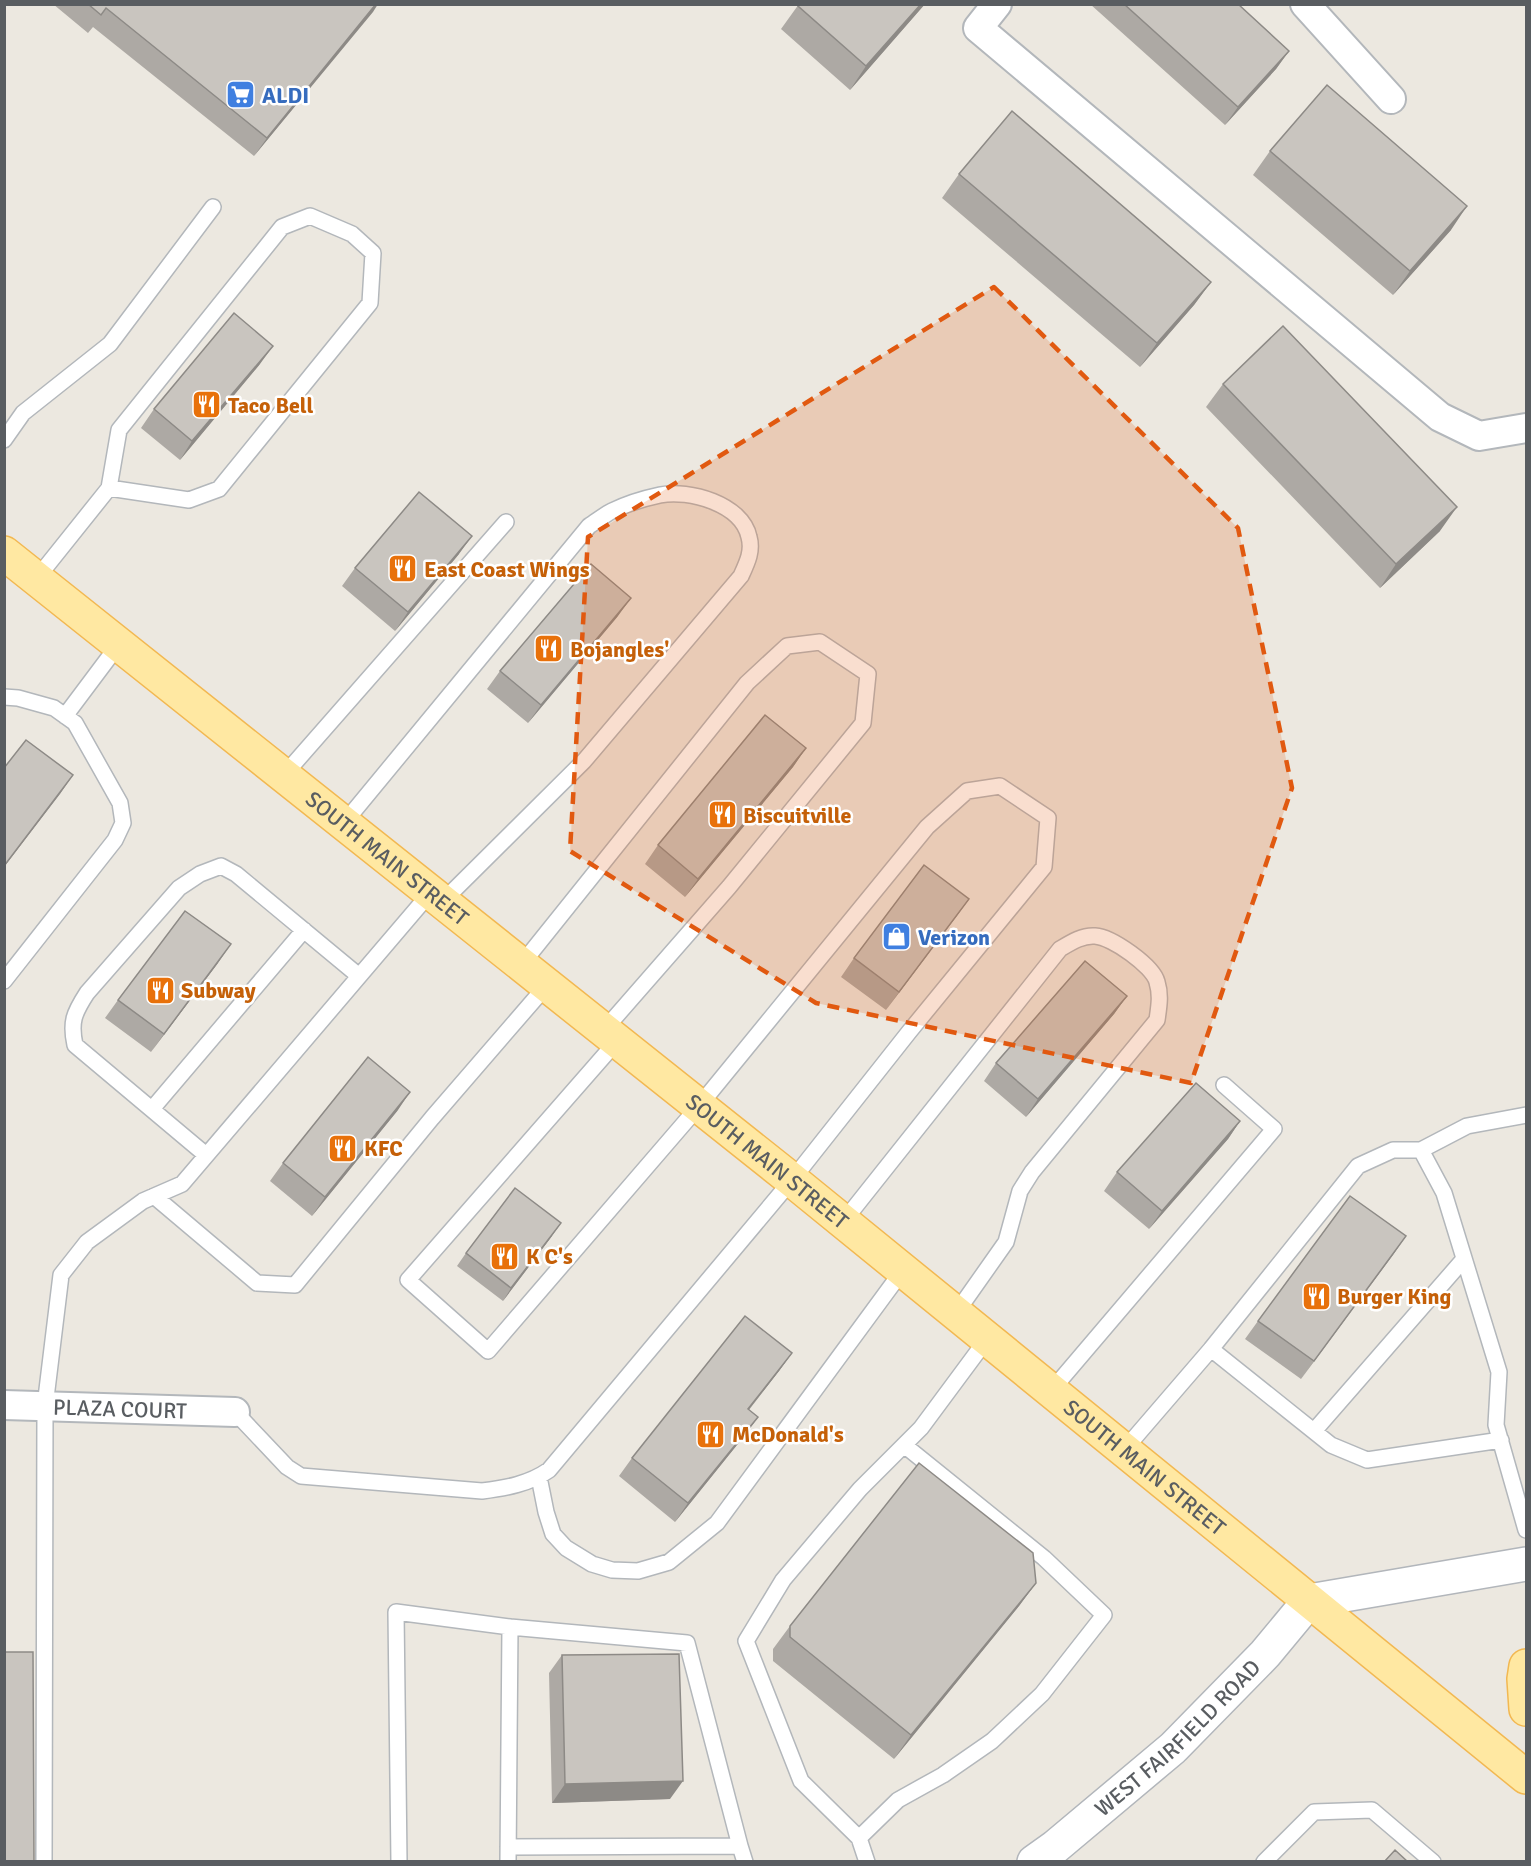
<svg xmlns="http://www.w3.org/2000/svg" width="1531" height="1866" font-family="Signika,sans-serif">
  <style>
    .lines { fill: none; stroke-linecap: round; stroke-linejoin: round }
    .service-casing { stroke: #b3b7bb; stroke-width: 18 }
    .minor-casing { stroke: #b3b7bb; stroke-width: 32 }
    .secondary-casing { stroke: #b2b6bb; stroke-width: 36 }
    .primary-casing { stroke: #f2b852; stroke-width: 36 }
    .service { stroke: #fff; stroke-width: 15 }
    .minor { stroke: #fff; stroke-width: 28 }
    .secondary { stroke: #fff; stroke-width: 33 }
    .primary { stroke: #ffe8a2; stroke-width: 33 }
    .wall { fill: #ada9a4 }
    .shaded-wall { fill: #8d8a86 }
    .building { fill: #c9c5bf; stroke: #8d8a86; stroke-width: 1.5 }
    .marked { fill: #e15910; fill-opacity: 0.2; stroke: #e15910; stroke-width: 4.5; stroke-dasharray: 12 8; stroke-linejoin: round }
    .labels { text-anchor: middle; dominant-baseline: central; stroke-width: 5; stroke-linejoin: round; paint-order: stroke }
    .shop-label { font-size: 22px; font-weight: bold; fill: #366cbe; stroke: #fff; text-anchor: start }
    .food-label { font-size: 22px; font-weight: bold; fill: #c56008; stroke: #fff; text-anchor: start }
    .street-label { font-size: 22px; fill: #595d61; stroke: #fff }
  </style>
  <rect width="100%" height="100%" fill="#ece8e0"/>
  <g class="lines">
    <defs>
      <path id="service" d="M4,440L23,413L110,344L213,207
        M37,578L109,488L189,500L219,489L370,303L373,253L352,234L310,216L282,227L119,430L109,488
        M4,697L18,698L54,708L75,723L120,803L123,823L115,840L4,981
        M65,716L119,644
        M284,775L506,522
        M344,823L589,526C597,521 604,515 612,511C626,504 646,498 660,495C689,489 742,504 749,537C753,551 747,563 741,576L584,761L442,902
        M521,965L747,683L787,646L820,642L868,674L863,723L729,887L604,1030
        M152,1109L304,930
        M1421,1150L1444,1193L1499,1372L1496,1425L1526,1530
        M206,1155L75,1045C70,1022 74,1013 87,993L179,888L200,874L221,866L236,874L359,976
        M154,1196L257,1283L295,1285L432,1118L547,985
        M843,1222L1060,949C1070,943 1082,935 1095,936C1112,937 1153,966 1157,982C1161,995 1159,1006 1157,1020L1032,1172L1020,1191L1006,1242L956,1313
        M1211,1349L1331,1445L1367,1460L1501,1440
        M1051,1391L1274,1129L1224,1085
        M235,1412L287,1467L301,1476L482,1491C506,1488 529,1484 549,1470L792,1180L909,1032L1044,867L1048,818L1000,786L967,791L927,827L699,1106L488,1351L408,1280L617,1041
        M1314,1431L1464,1259
        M1124,1450L1211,1349L1358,1166L1393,1150H1421L1467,1126L1526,1115
        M539,1477L546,1512L553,1534L566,1548L592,1564L612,1570L638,1571L669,1562L717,1523L903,1270
        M859,1838L898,1800L943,1775L992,1741L1042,1694L1104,1615L1044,1558L904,1445
        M508,1847L740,1846L745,1862
        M44,1862L45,1406L61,1275L87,1242L143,1201L182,1184L431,892
        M399,1862L396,1612L510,1627
        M508,1862L510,1627L687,1643L740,1846
        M867,1862L859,1838L801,1781L746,1641L783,1580L860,1489L921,1428L987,1339
        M1264,1862L1314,1812L1372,1810L1433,1862"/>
      <g id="minor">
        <path d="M997,4L978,28L1440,417L1479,436L1526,428"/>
        <path d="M1305,4L1391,99"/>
        <path id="s1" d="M4,1405L235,1412"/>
      </g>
      <g id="secondary">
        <path id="s2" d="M1034,1862L1055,1847L1173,1748L1265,1654L1309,1601L1526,1564"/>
      </g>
      <g id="primary">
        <path id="s3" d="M4,553L792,1180L1526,1777"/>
        <path d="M1526,1666L1524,1679L1526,1709"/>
      </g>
    </defs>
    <use href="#service" class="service-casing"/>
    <use href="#minor" class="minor-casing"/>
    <use href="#secondary" class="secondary-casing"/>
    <use href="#primary" class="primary-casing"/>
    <use href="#service" class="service"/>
    <use href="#minor" class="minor"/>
    <use href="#secondary" class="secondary"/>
    <use href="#primary" class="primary"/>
  </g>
  <path class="wall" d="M53,4H378L254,156L93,27L88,33Z
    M799,4H925L850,90L781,29Z
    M1090,4H1238L1289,51L1276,69L1225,125Z
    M1270,151L1451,230L1393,295L1253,175Z
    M959,174L1211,282L1194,305L1140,367L942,198Z
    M260,364L180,460L141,428L154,409Z
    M1223,384L1440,531L1380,588L1206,407Z
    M459,554L395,631L342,586L355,568Z
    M618,616L528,723L487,689L500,671Z
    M806,748L793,767L685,897L645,864L658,845Z
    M969,899L886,1010L841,977L854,958Z
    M218,963L151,1052L105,1018L118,1000Z
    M1127,996L1114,1014L1026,1117L984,1081L996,1063Z
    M398,1110L312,1216L270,1181L283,1163Z
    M1240,1121L1228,1139L1149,1229L1104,1191L1117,1172Z
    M552,1236L503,1301L457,1266L466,1253Z
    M1406,1236L1301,1379L1245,1339L1258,1321Z
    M792,1353L779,1371L749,1410L758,1417L745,1435L675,1522L619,1476L632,1458Z
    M1036,1583L1019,1606L894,1759L773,1661V1649L790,1626Z
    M562,1655L670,1799L552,1803L549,1673Z"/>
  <path class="shaded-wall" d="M376,4H378L373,12L254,156L267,138Z
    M921,4H925L850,90L866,66Z
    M1289,51L1276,69L1225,125L1238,107Z
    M1467,206L1451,230L1393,295L1410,271Z
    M1211,282L1194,305L1140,367L1157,343Z
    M273,346L260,364L180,460L192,441Z
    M1457,507L1440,531L1380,588L1396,564Z
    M472,536L459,554L395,631L408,612Z
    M631,598L618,616L528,723L541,705Z
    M806,748L793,767L685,897L698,879Z
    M73,775L60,794L4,867V866Z
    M969,899L956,917L886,1010L899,992Z
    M231,944L218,963L151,1052L164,1034Z
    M1127,996L1114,1014L1026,1117L1038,1099Z
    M410,1092L398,1110L312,1216L325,1197Z
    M1240,1121L1228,1139L1149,1229L1162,1211Z
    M561,1223L552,1236L503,1301L511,1288Z
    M1406,1236L1393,1255L1301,1379L1314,1361Z
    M792,1353L779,1371L735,1427L748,1409Z
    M758,1417L745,1435L675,1522L688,1503Z
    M1036,1583L1019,1606L894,1759L911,1735Z
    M683,1781L670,1799L552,1803L565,1784Z"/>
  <path class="building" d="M88,4H376L267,138L106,8L101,15Z
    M799,4H921L866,66L798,6Z
    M1124,4H1238L1289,51L1238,107Z
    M1327,85L1467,206L1410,271L1270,151Z
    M1012,111L1211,282L1157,343L959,174Z
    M234,313L273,346L192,441L154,409Z
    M1283,326L1457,507L1396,564L1223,384Z
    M419,492L472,536L408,612L355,568Z
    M591,564L631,598L541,705L500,671Z
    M765,715L806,748L698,879L658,845Z
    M26,740L73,775L4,866V768Z
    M924,865L969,899L899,992L854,958Z
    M185,911L231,944L164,1034L118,1000Z
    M1085,961L1127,996L1038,1099L996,1063Z
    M368,1057L410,1092L325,1197L283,1163Z
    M1196,1083L1240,1121L1162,1211L1117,1172Z
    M515,1188L561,1223L511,1288L466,1253Z
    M1350,1196L1406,1236L1314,1361L1258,1321Z
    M745,1316L792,1353L748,1409L758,1417L688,1503L632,1458Z
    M919,1463L1033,1553L1036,1583L911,1735L790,1637V1626Z
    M4,1652H33L34,1862H4Z
    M679,1654L683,1781L565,1784L562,1655Z
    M1395,1850L1408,1862H1384Z"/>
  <path class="marked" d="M994,287L1238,528L1292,788L1191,1083L816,1003L570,851L588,537Z"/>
  <defs>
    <symbol id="supermarket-square" viewBox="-11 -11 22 22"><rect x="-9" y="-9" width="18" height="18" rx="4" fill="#3f7fe0" stroke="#fff"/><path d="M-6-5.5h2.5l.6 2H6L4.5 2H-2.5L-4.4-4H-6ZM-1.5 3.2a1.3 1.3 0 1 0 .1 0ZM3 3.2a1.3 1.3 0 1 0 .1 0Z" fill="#fff"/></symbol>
    <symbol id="restaurant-square" viewBox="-11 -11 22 22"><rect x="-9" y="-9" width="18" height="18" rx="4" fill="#e8710a" stroke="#fff"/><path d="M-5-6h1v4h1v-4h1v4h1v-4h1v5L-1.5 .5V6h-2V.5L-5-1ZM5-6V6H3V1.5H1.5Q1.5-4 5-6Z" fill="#fff"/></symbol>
    <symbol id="shop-square" viewBox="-11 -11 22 22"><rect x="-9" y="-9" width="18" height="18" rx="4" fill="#3f7fe0" stroke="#fff"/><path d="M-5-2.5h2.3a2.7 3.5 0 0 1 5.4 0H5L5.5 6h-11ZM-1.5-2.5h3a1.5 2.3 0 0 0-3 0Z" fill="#fff"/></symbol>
  </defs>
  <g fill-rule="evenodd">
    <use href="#supermarket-square" x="224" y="78" width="33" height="33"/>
    <use href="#restaurant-square" x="190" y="388" width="33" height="33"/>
    <use href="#restaurant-square" x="386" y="552" width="33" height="33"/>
    <use href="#restaurant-square" x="532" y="632" width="33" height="33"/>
    <use href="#restaurant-square" x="706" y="798" width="33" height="33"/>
    <use href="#shop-square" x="880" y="920" width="33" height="33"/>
    <use href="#restaurant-square" x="144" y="974" width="33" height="33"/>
    <use href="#restaurant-square" x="326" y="1132" width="33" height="33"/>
    <use href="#restaurant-square" x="488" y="1240" width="33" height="33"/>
    <use href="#restaurant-square" x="1300" y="1280" width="33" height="33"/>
    <use href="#restaurant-square" x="694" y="1418" width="33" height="33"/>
  </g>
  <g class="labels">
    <g class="shop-label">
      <text x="262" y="95">ALDI</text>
      <text x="918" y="937">Verizon</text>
    </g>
    <g class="food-label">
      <text x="228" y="405">Taco Bell</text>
      <text x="424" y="569">East Coast Wings</text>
      <text x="570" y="649">Bojangles'</text>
      <text x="743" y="815">Biscuitville</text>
      <text x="181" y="990">Subway</text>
      <text x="364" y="1148">KFC</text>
      <text x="526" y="1256">K C's</text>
      <text x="1337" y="1296">Burger King</text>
      <text x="732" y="1434">McDonald's</text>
    </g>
    <g class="street-label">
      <text stroke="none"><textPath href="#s3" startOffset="490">SOUTH MAIN STREET</textPath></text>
      <text stroke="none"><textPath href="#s3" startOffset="976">SOUTH MAIN STREET</textPath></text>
      <text stroke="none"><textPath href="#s1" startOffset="116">PLAZA COURT</textPath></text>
      <text stroke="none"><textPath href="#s3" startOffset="1462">SOUTH MAIN STREET</textPath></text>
      <text stroke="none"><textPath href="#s2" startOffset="190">WEST FAIRFIELD ROAD</textPath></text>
    </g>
  </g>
  <rect width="1531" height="1866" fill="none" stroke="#595d61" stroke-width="12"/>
</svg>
